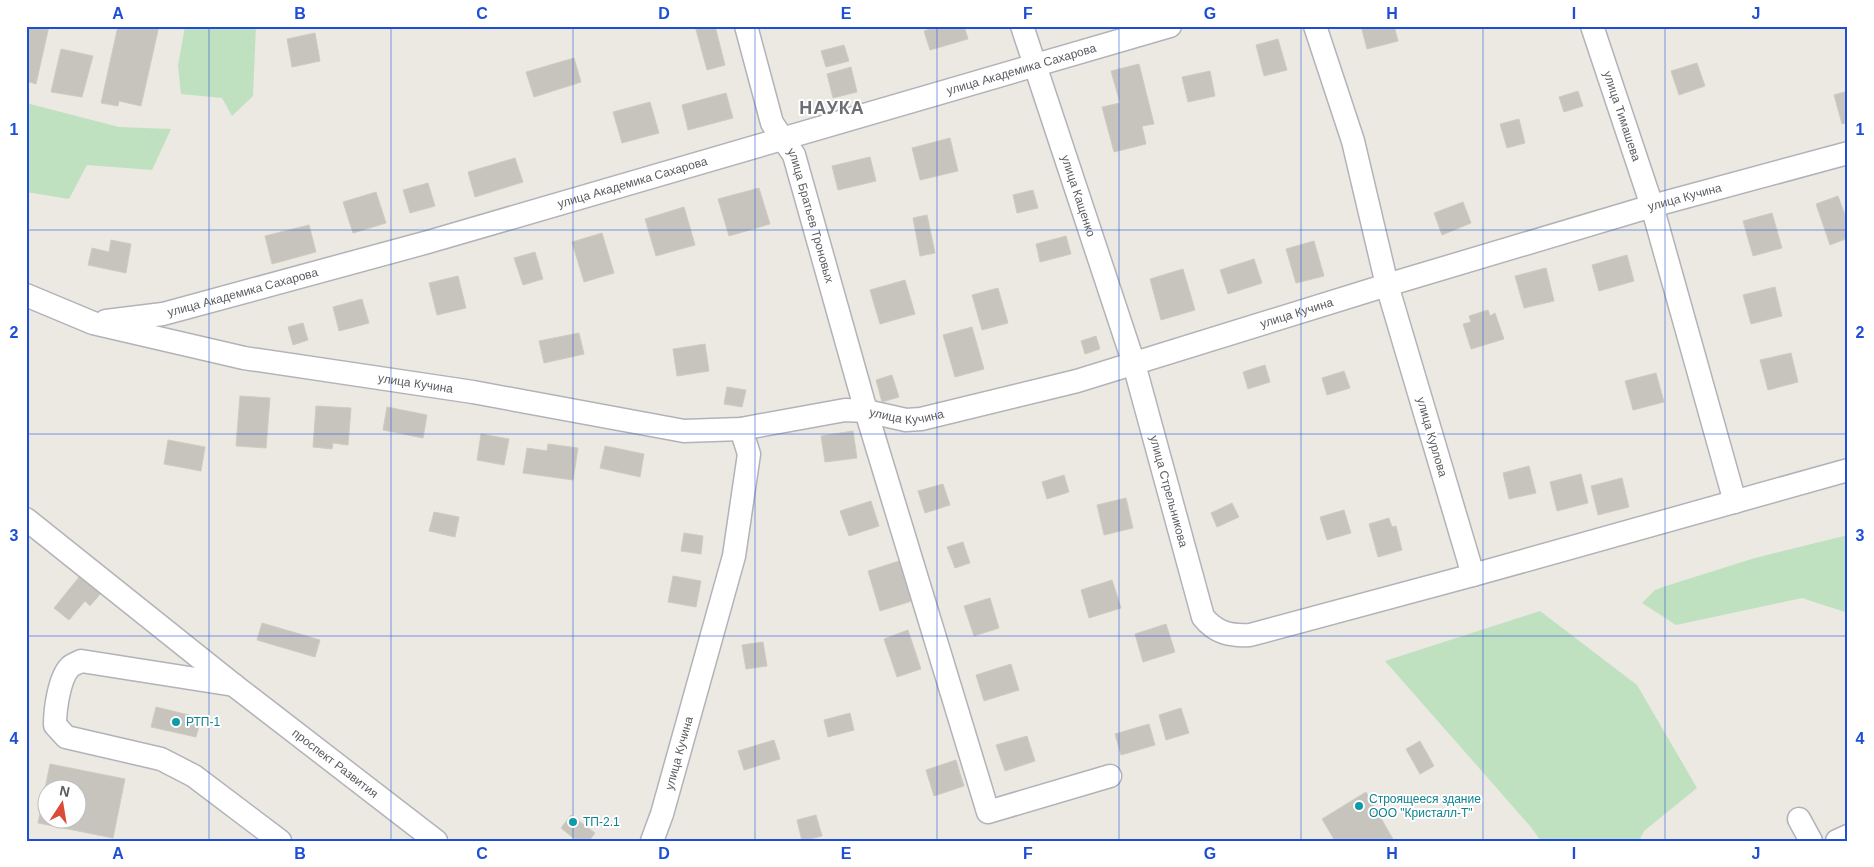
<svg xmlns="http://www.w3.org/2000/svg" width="1874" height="867" font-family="Helvetica,sans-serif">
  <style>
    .green { fill: #bfe1c0 }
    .building { fill: #c7c4be; stroke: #cfcbc0; fill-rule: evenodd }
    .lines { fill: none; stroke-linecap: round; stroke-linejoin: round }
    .minor-casing { stroke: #b2b3b8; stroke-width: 25 }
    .minor { stroke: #fff; stroke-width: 22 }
    .grid { fill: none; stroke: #1d4ed8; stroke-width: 1; stroke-opacity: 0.55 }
    .culture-dot { fill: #0f9aa8; stroke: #fff; stroke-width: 2 }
    .labels { text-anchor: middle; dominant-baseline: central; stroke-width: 4; stroke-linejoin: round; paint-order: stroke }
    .street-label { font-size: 12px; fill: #5a5c61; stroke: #fff }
    .culture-label { font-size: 12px; fill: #0d838f; stroke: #fff; text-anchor: start }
    .district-label { font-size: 18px; font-weight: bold; letter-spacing: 1px; fill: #6b6e73; stroke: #fff }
    .neatline { fill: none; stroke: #1d4ed8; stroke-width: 2 }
    .grid-label { font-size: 16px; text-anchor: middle; font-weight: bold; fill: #1d4ed8 }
  </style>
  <rect width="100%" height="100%" fill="#ebe9e1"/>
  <path class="green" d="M185,26H256L253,96L232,116L222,98L181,94L178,66Z
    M26,103L119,127L171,129L152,170L87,165L69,199L26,192Z
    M1848,535V613L1802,598L1676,625L1642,603L1655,590L1666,586L1755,558Z
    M1540,611L1637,685L1697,788L1644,831L1639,841H1541L1530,826L1385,661Z"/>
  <path class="building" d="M26,26H49L36,84L26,81Z
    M118,26H159L141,106L119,101L118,106L101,103Z
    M695,26H715L725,65L707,70Z
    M938,26H964L968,39L930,50L924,31Z
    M1361,26H1394L1398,41L1367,49Z
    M315,33L320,61L292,67L287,39Z
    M1278,39L1287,70L1264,76L1256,45Z
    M844,45L849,61L826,67L821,51Z
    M61,49L93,56L82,97L51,92Z
    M574,58L581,82L534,97L526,72Z
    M1697,63L1705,86L1679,95L1671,71Z
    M1139,64L1154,124L1142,126L1146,144L1114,152L1102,107L1120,103L1111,71Z
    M851,67L857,92L833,98L827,74Z
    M1210,71L1215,96L1188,102L1182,77Z
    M1578,91L1583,106L1564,112L1559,97Z
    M1848,91V122L1842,124L1834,95Z
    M726,93L733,118L688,130L682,105Z
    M650,102L659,133L622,143L613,112Z
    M1519,119L1525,143L1507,148L1500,124Z
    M950,138L958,171L920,180L912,148Z
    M870,157L876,181L838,190L832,166Z
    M515,158L523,182L475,197L468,172Z
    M428,183L435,206L410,213L403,190Z
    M759,188L770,224L729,236L718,199Z
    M1033,190L1038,208L1017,213L1013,195Z
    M376,192L386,223L353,233L343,202Z
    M1838,196L1848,223V238L1830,245L1816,204Z
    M1463,202L1471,223L1442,235L1434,213Z
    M684,207L695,245L656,256L645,219Z
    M1772,213L1782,248L1753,256L1743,221Z
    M927,215L935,253L920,256L913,218Z
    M309,225L316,252L272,264L265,236Z
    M602,233L614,273L584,282L572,242Z
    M1066,236L1071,254L1040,262L1036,244Z
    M111,240L131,244L126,273L88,265L92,248L109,252Z
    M1314,241L1324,276L1296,283L1286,249Z
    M535,252L543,279L523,285L514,258Z
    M1627,255L1634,281L1599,291L1592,265Z
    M1254,259L1262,283L1228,294L1220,270Z
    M1546,268L1554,301L1524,308L1515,276Z
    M1183,269L1195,310L1161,320L1150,279Z
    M458,276L466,308L437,315L429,283Z
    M905,280L915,314L880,324L870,290Z
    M1775,287L1782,316L1751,324L1743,295Z
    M998,288L1008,323L982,330L972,295Z
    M362,299L369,323L339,331L333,307Z
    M1488,310L1490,316L1495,313L1504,339L1471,349L1463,324L1471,322L1469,316Z
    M303,323L308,340L293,345L288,327Z
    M972,327L984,369L955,377L943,335Z
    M579,333L584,354L544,363L539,341Z
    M1096,336L1100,349L1085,354L1081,341Z
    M705,344L709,371L677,376L673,349Z
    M1791,353L1798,382L1768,390L1760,360Z
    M1265,365L1270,382L1248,389L1243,372Z
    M1344,371L1350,388L1327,395L1322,378Z
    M1656,373L1664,402L1633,410L1625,381Z
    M892,375L899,397L882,402L876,380Z
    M727,387L746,390L742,407L724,404Z
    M240,396L270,398L266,448L236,446Z
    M316,406L351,408L348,445L333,443L332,449L313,447Z
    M387,407L427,415L423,438L383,430Z
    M853,431L857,458L825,462L821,436Z
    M481,434L509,439L504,465L477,460Z
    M168,440L205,447L201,471L164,464Z
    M548,444L578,448L573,480L523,473L527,448L547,451Z
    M605,446L644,454L640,477L600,468Z
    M1529,466L1536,493L1509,499L1503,473Z
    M1581,474L1588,503L1557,511L1550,482Z
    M1064,475L1069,492L1047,499L1042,482Z
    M1622,478L1629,507L1598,515L1591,486Z
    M943,484L950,505L925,513L918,491Z
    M1126,498L1133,528L1104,535L1097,505Z
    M871,501L879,526L849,536L840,511Z
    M1232,503L1239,517L1217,527L1211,513Z
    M1344,510L1351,533L1327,540L1320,517Z
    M434,512L459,517L455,537L429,531Z
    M1389,518L1392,527L1396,526L1402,550L1378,557L1369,524Z
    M684,533L703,536L701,554L681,551Z
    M963,542L970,563L955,568L947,547Z
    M899,561L912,601L880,611L868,571Z
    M80,576L101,593L90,606L85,601L69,620L54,608Z
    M673,576L701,581L696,607L668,602Z
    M1112,580L1121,608L1089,618L1081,590Z
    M990,598L999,628L974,636L964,606Z
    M262,623L320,640L315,657L257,640Z
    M1166,624L1175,652L1143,662L1135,634Z
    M908,630L921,669L897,677L884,639Z
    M763,642L767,666L746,669L742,645Z
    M1011,664L1019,690L984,701L976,675Z
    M156,707L201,718L196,737L151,727Z
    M1181,708L1189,733L1166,740L1159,715Z
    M850,713L854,730L828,737L824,720Z
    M1149,724L1155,745L1121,755L1115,734Z
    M1027,736L1035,761L1005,771L996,745Z
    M774,740L780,759L744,770L738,751Z
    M1420,741L1434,766L1420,774L1406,749Z
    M956,760L964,786L934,796L926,770Z
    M50,764L125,779L113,838L38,823ZM48,790H78V820H48Z
    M1366,792L1394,841H1335L1322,819Z
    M571,815L595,833L589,841H577L561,828Z
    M816,815L822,836L802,841L797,820Z"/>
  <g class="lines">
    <defs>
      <g id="minor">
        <path id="s1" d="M746,26L772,123L794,155L866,411L988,812L1110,776"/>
        <path id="s2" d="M1022,26L1134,364L1203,617C1216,633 1230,636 1250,635L1473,575L1387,285L1353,141L1315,26"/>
        <path id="s3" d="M1592,26L1652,206L1735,502"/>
        <path id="s4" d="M26,295L93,323L244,358L473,392L684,431L741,429L845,410L866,411L906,420L921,419L1077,381L1387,285L1652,206L1848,153"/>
        <path id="s5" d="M106,321L163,314L428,242L1170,26"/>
        <path id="s6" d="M26,519L235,686L436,841"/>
        <path d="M1473,575L1848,470"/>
        <path d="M234,685L81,661C78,663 73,664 70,667C59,678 55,710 55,725L66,737L161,759L194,776L280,841"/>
        <path d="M1799,819L1811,841"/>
        <path id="s7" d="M652,841L662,814L734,556L749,454L741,429"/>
        <path d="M1837,841L1848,836"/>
      </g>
    </defs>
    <use href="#minor" class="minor-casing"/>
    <use href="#minor" class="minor"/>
  </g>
  <path class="grid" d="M209,26V841M391,26V841M573,26V841M755,26V841M937,26V841M1119,26V841M1301,26V841M1483,26V841M1665,26V841M26,230H1848M26,434H1848M26,636H1848"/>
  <g class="culture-dot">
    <circle cx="176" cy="722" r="5"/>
    <circle cx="1359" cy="806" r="5"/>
    <circle cx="573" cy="822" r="5"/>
  </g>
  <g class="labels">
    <g class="street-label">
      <text stroke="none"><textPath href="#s5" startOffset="950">улица Академика Сахарова</textPath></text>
      <text stroke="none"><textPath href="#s3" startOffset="95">улица Тимашева</textPath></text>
      <text stroke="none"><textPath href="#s5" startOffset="545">улица Академика Сахарова</textPath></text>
      <text stroke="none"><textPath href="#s2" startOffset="179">улица Кащенко</textPath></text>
      <text stroke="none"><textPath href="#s4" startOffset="1709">улица Кучина</textPath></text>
      <text stroke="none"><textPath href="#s1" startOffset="202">улица Братьев Троновых</textPath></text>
      <text stroke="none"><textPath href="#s5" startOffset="140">улица Академика Сахарова</textPath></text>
      <text stroke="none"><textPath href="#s4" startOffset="1304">улица Кучина</textPath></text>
      <text stroke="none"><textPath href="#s4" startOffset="401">улица Кучина</textPath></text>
      <text stroke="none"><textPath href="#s4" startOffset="899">улица Кучина</textPath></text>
      <text transform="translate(1432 437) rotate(74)">улица Курлова</text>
      <text stroke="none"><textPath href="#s2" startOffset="488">улица Стрельникова</textPath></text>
      <text stroke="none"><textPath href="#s7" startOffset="92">улица Кучина</textPath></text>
      <text stroke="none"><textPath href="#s6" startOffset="394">проспект Развития</textPath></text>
    </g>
    <g class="culture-label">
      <text x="186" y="722">РТП-1</text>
      <text x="1369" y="799">Строящееся здание<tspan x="1369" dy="14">ООО "Кристалл-Т"</tspan></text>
      <text x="583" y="822">ТП-2.1</text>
    </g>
    <g class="district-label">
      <text x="832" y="108">НАУКА</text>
    </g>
  </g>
  <rect width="1874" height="867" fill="none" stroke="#ffffff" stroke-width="55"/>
  <g transform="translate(62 804) rotate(12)"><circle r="24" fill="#ffffff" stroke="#bdbec0"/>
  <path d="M0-4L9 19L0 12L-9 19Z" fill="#d94c39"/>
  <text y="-8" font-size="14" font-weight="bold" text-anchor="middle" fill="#5a5c61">N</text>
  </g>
  <rect x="28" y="28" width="1818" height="812" class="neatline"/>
  <g class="grid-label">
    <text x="118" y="19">A</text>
    <text x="300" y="19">B</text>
    <text x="482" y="19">C</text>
    <text x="664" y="19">D</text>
    <text x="846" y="19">E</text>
    <text x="1028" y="19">F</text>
    <text x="1210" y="19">G</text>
    <text x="1392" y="19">H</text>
    <text x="1574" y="19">I</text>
    <text x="1756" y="19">J</text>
    <text x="14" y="135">1</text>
    <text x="1860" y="135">1</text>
    <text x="14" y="338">2</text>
    <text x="1860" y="338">2</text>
    <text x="14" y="541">3</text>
    <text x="1860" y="541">3</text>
    <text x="14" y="744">4</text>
    <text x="1860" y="744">4</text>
    <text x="118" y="859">A</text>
    <text x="300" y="859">B</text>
    <text x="482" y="859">C</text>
    <text x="664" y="859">D</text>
    <text x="846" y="859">E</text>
    <text x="1028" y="859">F</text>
    <text x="1210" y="859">G</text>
    <text x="1392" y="859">H</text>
    <text x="1574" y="859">I</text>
    <text x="1756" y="859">J</text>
  </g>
</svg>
